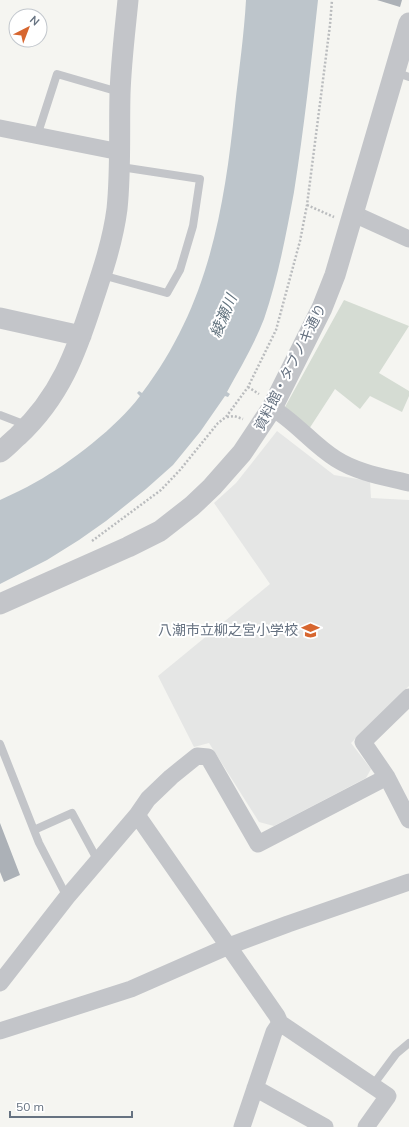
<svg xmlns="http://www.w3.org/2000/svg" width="409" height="1127" font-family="Mulish,'Noto Sans JP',sans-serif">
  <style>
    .built { fill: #e5e6e5 }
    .green { fill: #d5dcd3 }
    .water { fill: #bdc5cb }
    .building { fill: #acb1b7 }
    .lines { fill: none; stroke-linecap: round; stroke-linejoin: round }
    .path { stroke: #babcbe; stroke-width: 2.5; stroke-dasharray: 2 2; stroke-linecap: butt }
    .service { stroke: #c3c5c9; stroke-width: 8 }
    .minor { stroke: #c3c5c9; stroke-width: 17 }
    .tertiary { stroke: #c3c5c9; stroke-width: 21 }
    .labels { text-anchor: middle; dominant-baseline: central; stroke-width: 4; stroke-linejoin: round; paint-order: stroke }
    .street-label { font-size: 14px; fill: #667281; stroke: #fff }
    .poi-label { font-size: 14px; fill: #667281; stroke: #fff; text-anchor: end }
    .water-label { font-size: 15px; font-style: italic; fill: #62737e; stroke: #fff }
  </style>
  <rect width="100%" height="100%" fill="#f5f5f1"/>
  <path class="built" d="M277,431L334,475L370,481L371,498L409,500V686L351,743L371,769L366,778L274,826L259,822L209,743L194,747L158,676L270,584L214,503L236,483Z"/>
  <path class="green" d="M344,300L409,326L379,373L409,391V396L402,412L370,396L360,409L335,389L309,429L285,407Z"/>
  <path class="water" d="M246,0H318C311,64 304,129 294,192C286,235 278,278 264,319C254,345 240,368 227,392L230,394L228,397L225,396L200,432L173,465L146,489L106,521L79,540L47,560L0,584V500C12,494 24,489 36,482C69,464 118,426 140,396L137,393L139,391L142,393C208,306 224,212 235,106C239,70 244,35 246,0Z"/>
  <path class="building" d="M377,0H402L400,7Z
    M0,823L20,875L4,882L0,872Z"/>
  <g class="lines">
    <path class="path" d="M307,205L334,217
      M248,387L259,394
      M227,417L234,416L243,419
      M92,541L161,490L180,470L218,423L226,417L248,387L276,330L300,241L307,205L330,25L332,0"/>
    <path class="service" d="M395,72L409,77
      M37,136L57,74L119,92
      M102,275L167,293L180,270L193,226L200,179L121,167
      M0,415L26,425
      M0,744L39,843L67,897
      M34,830L72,813L98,861
      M373,1085L396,1054L409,1043"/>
    <path class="minor" d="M0,128L120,152
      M354,214L409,239
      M272,408C296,422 313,445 336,459C358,473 385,477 409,483
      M409,697L363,742L387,777L409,820
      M137,815L277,1016L280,1023L274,1032L242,1127
      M0,983L67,897L137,815L148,799L171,777L197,756L208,757L258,844L387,777
      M280,1023L388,1096L366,1127
      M0,1031L131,989L229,946L288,924L409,882
      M255,1088L325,1127"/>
    <path class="tertiary" d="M0,318L81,336
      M0,452C7,447 12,441 18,436C60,397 76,353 93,300C103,270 113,240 117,209C121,171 119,132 120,94C121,62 125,31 128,0
      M0,604L128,547L160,531L192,506L212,487L242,453L272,408L322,308L335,275L409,23"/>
  </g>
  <defs>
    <symbol id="school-bare" viewBox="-9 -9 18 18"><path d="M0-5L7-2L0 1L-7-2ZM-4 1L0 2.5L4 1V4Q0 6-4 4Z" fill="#d7662f" stroke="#fff" stroke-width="2.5" paint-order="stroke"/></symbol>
  </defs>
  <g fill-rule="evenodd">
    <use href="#school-bare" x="298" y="618" width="25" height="25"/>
  </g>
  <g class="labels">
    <g class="street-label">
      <text transform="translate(290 367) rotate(-63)">資料館・タブノキ通り</text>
    </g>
    <g class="poi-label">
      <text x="298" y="630">八潮市立柳之宮小学校</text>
    </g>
    <g class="water-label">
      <text transform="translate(223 316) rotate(-67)">綾瀬川</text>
    </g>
  </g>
  <g transform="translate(28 28) rotate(42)"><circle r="19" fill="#ffffff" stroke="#c2c7cd"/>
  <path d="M0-3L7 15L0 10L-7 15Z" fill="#d7662f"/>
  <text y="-6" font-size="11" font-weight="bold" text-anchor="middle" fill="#667281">N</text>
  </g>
  <path d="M10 1111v6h122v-6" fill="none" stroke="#667281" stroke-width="2"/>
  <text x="16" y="1111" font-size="12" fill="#667281" stroke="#ffffff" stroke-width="3" paint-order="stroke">50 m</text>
</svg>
